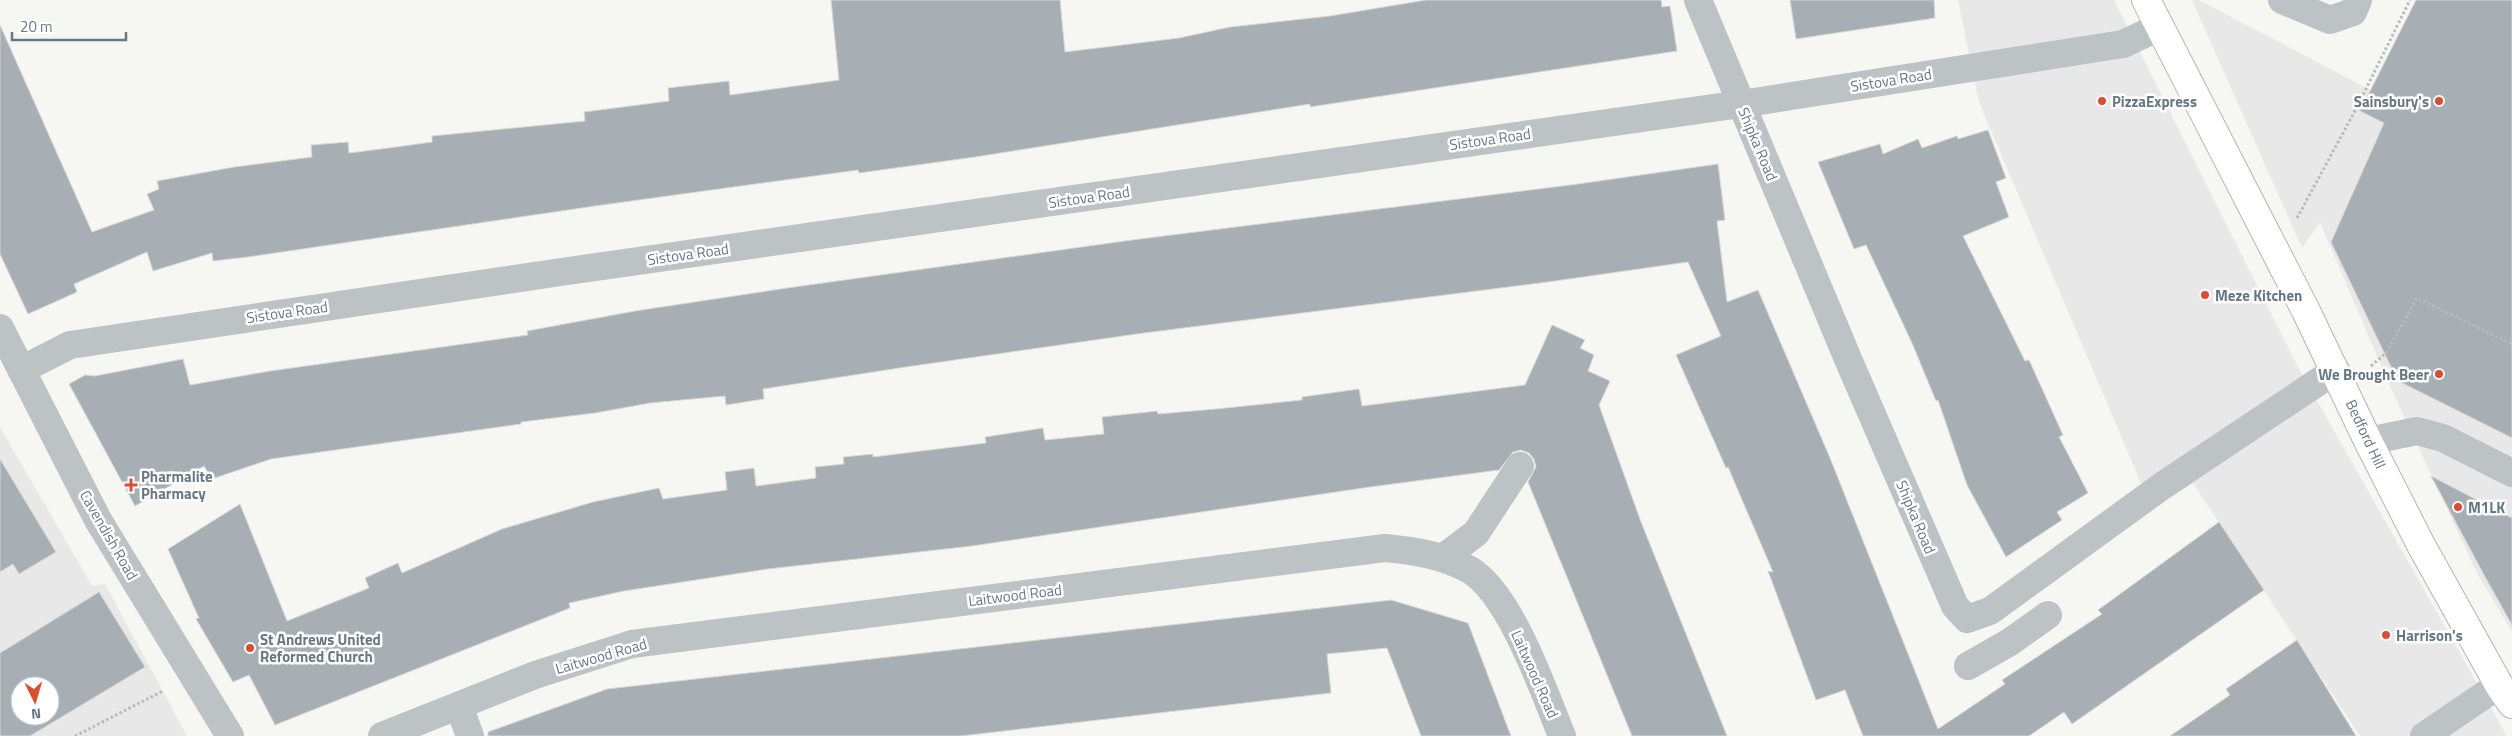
<svg xmlns="http://www.w3.org/2000/svg" width="2512" height="736" font-family="'Titillium Web',sans-serif">
  <style>
    .built { fill: #e7e8e7; fill-rule: evenodd }
    .building { fill: #a7afb4; stroke: #d8d8d6; fill-rule: evenodd }
    .lines { fill: none; stroke-linecap: round; stroke-linejoin: round }
    .major-casing { stroke: #b1b6ba; stroke-width: 30 }
    .path { stroke: #b8bbbd; stroke-width: 3; stroke-dasharray: 2.5 2.5; stroke-linecap: butt }
    .minor { stroke: #bdc2c5; stroke-width: 28 }
    .major { stroke: #fff; stroke-width: 28 }
    .poi-dot { fill: #d94e31; stroke: #fff; stroke-width: 2 }
    .labels { text-anchor: middle; dominant-baseline: central; stroke-width: 5; stroke-linejoin: round; paint-order: stroke }
    .street-label { font-size: 15px; fill: #677883; stroke: #fff }
    .poi-label { font-size: 15px; font-weight: bold; fill: #677883; stroke: #fff; text-anchor: start }
  </style>
  <rect width="100%" height="100%" fill="#f6f6f3"/>
  <path class="built" d="M1958,0H2114L2299,369L2507,736H2360L2193,483L2152,509L1979,102Z
    M2192,0H2199L2370,90L2416,0H2512V632L2477,573L2385,375L2320,222L2302,248Z
    M0,427L92,586L105,584L187,736H0ZM20,686H50V716H20Z"/>
  <path class="building" d="M831,0H1060L1065,52L1179,38L1230,27L1330,16L1426,0H1661L1662,7L1670,6L1677,51L1310,107V104L975,157L859,173L858,170L602,205L248,257L213,261L212,253L153,271L147,252L74,284L77,292L28,314L0,254V25L92,232L154,210L147,194L159,189L157,181L234,167L312,157L311,145L348,142L349,153L389,148L432,142V136L585,121L584,112L669,101L668,88L729,81L730,95L839,80Z
    M1790,0H1934L1935,18L1796,39Z
    M2416,0H2512V438L2388,376L2392,369L2331,242L2384,123L2360,111Z
    M1988,130L2006,178L1996,182L2009,217L1963,236L2025,361L2029,360L2063,435L2059,437L2088,493L2057,512L2062,520L2006,557L1967,485L1938,400L1936,401L1912,343L1866,245L1854,249L1818,162L1880,144L1883,154L1918,139L1922,148L1957,136L1958,139Z
    M1718,164L1725,220L1717,221L1727,302L1758,290L1830,458L1938,729L2005,684L2002,680L2102,614L2098,610L2219,522L2264,590L2072,724L2064,712L2029,736H1863L1845,690L1816,700L1768,571L1773,572L1728,467L1726,468L1676,355L1721,336L1688,262L1548,282L1144,333L906,367L763,389L764,399L726,405L725,396L650,403L595,413L521,422V424L271,459L212,479L204,466L135,506L69,384L85,375L95,376L183,359L190,385L270,371L528,335L527,331L635,311L787,288L1132,240L1578,184Z
    M1552,325L1585,340L1580,348L1594,355L1588,371L1610,381L1599,405L1641,522L1727,736H1632L1528,482L1536,467L1534,459L1529,453L1521,450L1513,452L1499,470L1370,487L972,546L768,569L624,591L569,603L570,608L275,725L249,675L233,682L196,619L199,618L168,549L240,504L287,621L369,588L365,578L398,563L402,573L502,529L593,502L659,488L663,499L727,490L725,472L754,468L756,486L816,478L815,467L844,464L843,457L873,454V457L986,443L985,437L1043,428L1045,440L1104,434L1102,417L1157,411L1158,414L1216,409L1302,400V397L1359,389L1362,406L1525,385Z
    M0,459L56,552L19,574L13,564L0,572Z
    M2431,476L2512,518V625L2484,575Z
    M99,592L145,667L30,736H0V653ZM20,686H50V716H20Z
    M1391,600L1468,623L1511,736H1421L1387,648L1327,654L1331,693L961,736H488V732L607,689Z
    M2297,640L2356,736H2170L2230,695L2226,689Z"/>
  <g class="lines">
    <defs>
      <path id="major" d="M2146,0L2306,311L2368,441L2421,545L2499,685L2512,704"/>
    </defs>
    <use href="#major" class="major-casing"/>
    <path class="path" d="M2297,218L2356,109L2410,0
      M2371,366L2386,353L2417,298L2512,344
      M75,736L163,691"/>
    <path class="minor" d="M1698,0L1848,359L1955,606L1967,619L1990,611L2162,486L2336,370
      M2282,0L2330,20L2353,12L2358,0
      M0,328L98,520L230,736
      M21,370L70,345L568,271L1741,104L2123,44L2159,27
      M2368,441L2417,431L2443,438L2512,473
      M1443,558L1476,533L1520,466
      M1968,666L2010,642L2048,615
      M459,706L470,736
      M382,736L535,675L632,644L1385,548C1415,551 1443,555 1470,570C1511,595 1544,692 1562,736
      M2424,736L2499,685"/>
    <use href="#major" class="major"/>
  </g>
  <g class="poi-dot">
    <circle cx="2102" cy="101" r="5"/>
    <circle cx="2439" cy="101" r="5"/>
    <circle cx="2205" cy="295" r="5"/>
    <circle cx="2439" cy="374" r="5"/>
    <path d="M128.5 477.5h5v5h5v5h-5v5h-5v-5h-5v-5h5z"/>
    <circle cx="2458" cy="507" r="5"/>
    <circle cx="2386" cy="635" r="5"/>
    <circle cx="250" cy="648" r="5"/>
  </g>
  <g class="labels">
    <g class="street-label">
      <text transform="translate(1891 80) rotate(-9)">Sistova Road</text>
      <text transform="translate(1490 139) rotate(-8)">Sistova Road</text>
      <text transform="translate(1758 144) rotate(67)">Shipka Road</text>
      <text transform="translate(1089 197) rotate(-8)">Sistova Road</text>
      <text transform="translate(688 254) rotate(-8)">Sistova Road</text>
      <text transform="translate(287 312) rotate(-8)">Sistova Road</text>
      <text transform="translate(2366 434) rotate(65)">Bedford Hill</text>
      <text transform="translate(1916 517) rotate(67)">Shipka Road</text>
      <text transform="translate(109 535) rotate(60)">Cavendish Road</text>
      <text transform="translate(1015 595) rotate(-7)">Laitwood Road</text>
      <text transform="translate(601 656) rotate(-16)">Laitwood Road</text>
      <text transform="translate(1535 674) rotate(66)">Laitwood Road</text>
    </g>
    <g class="poi-label">
      <text x="2112" y="101">PizzaExpress</text>
      <text x="2429" y="101" text-anchor="end">Sainsbury's</text>
      <text x="2215" y="295">Meze Kitchen</text>
      <text x="2429" y="374" text-anchor="end">We Brought Beer</text>
      <text x="141" y="476">Pharmalite<tspan x="141" dy="17">Pharmacy</tspan></text>
      <text x="2468" y="507">M1LK</text>
      <text x="2396" y="635">Harrison's</text>
      <text x="260" y="639">St Andrews United<tspan x="260" dy="17">Reformed Church</tspan></text>
    </g>
  </g>
  <g transform="translate(35 701) rotate(175)"><circle r="24" fill="#ffffff" stroke="#c2c9cd"/>
  <path d="M0-4L9 19L0 12L-9 19Z" fill="#d94e31"/>
  <text y="-8" font-size="14" font-weight="bold" text-anchor="middle" fill="#677883">N</text>
  </g>
  <path d="M12 32v8h114v-8" fill="none" stroke="#677883" stroke-width="2.5"/>
  <text x="20" y="32" font-size="15" fill="#677883" stroke="#ffffff" stroke-width="4" paint-order="stroke">20 m</text>
</svg>
